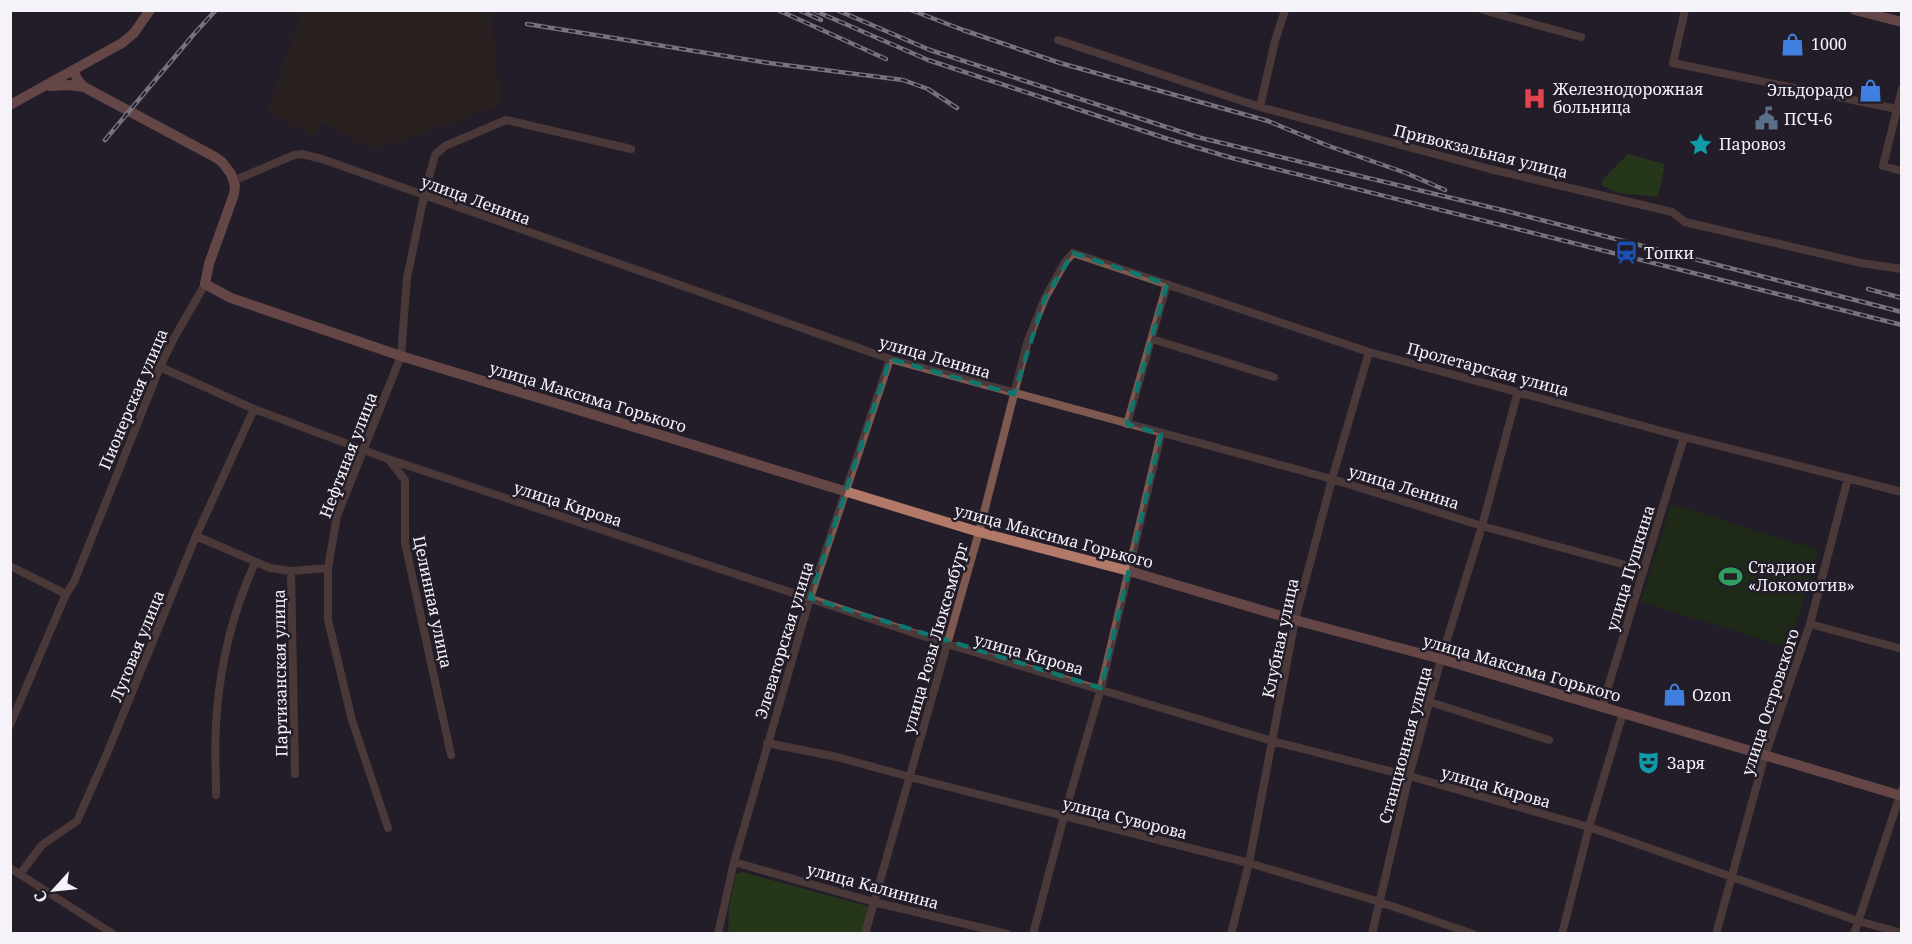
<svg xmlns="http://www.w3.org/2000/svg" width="1912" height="944" font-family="'Noto Serif',serif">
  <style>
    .industrial { fill: #2f2516 }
    .green { fill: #1a3806 }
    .forest { fill: #295409 }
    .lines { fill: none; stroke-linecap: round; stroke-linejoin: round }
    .street { stroke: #7d594f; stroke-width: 8 }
    .secondary { stroke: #b27969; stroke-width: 10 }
    .rail-casing { stroke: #dedbe3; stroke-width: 4.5 }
    .rail { stroke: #221d28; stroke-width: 2; stroke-dasharray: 7; stroke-linecap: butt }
    .marked { fill: none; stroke: #0f766e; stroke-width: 4.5; stroke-dasharray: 12 8; stroke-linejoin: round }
    .labels { text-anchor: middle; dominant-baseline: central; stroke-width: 5; stroke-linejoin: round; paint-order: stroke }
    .poi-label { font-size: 16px; fill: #f5f2fa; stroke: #221d28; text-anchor: start }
    .street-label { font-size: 16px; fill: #f5f2fa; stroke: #221d28 }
  </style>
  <rect width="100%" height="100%" fill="#221d28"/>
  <path class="industrial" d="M302,11H491L501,106L381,147L363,146L322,123L312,137L267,112Z"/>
  <path class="green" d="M1671,504L1819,550L1789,648L1641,602Z"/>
  <path class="forest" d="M1628,154L1665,164L1658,197L1618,193L1602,185V180Z
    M742,872L871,907L863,933L728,934L729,908L736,874Z"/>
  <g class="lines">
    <path class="street" d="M1483,10L1581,37
      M1685,10L1673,63L1902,110
      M1058,40L1260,107L1490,169L1672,212L1685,222L1861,263L1902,269
      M1902,89L1883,166L1902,171
      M1260,107L1275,41L1285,10
      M233,181L294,155L302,154L322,159L890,359L1332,479L1482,526L1644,570
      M1152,339L1274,377
      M160,367L254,409L388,459L947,644L1272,741L1409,776L1589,827L1858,921L1902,933
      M1127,424L1167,284
      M389,460L405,480V543L451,755
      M196,536L270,568L291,571L328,568
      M10,566L66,594
      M291,571L295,774
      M1810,624L1902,649
      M1430,702L1549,740
      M1602,707L1684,437
      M10,725L66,594L74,582L160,367L174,338L205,284
      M767,743L837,757L910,777L1249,863L1380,902L1473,934
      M216,795C216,768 214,739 217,711C221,661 234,609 255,563
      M388,828L352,720L328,620V568L337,516L401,356L407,278L424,196L435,155L445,146L506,120L631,149
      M734,862L874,902L1007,934
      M10,868L113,934
      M20,874L42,845L77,821L106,756L196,536L254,409
      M718,934L734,862L810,598L890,359
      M865,934L979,532L1027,343L1045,298L1065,262L1073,253L1369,352L1684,437L1902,492
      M1033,934L1064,816L1101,688L1161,434
      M1231,934L1249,863L1295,620L1332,479L1369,352
      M1372,934L1409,776L1441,659L1482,526L1518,391
      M1562,934L1589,827L1623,713
      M1716,934L1765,755L1810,624L1848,478
      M1854,934L1902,789"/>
    <path class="secondary" d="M1855,10L1902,22
      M74,71L77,79L84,87L215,157L222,162L231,174L235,186L234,194L209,264L205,284L231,298L401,356L979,532L1129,571L1295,620L1441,659L1902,796
      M50,86L68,85L84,87
      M10,105L122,43L134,33L150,10"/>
    <defs>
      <path id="rail" d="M778,10L886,59
        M799,10L821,20
        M813,10L928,60L1171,140L1232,158L1902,325
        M837,10L930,50L1197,137L1506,211L1902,312
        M911,10L963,30L1060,63L1268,121L1326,145L1406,173L1445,190
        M527,24L769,63L903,80L928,89L957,108
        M105,140L194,34L216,10
        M1868,289L1902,298"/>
    </defs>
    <use href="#rail" class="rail-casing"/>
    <use href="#rail" class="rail"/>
  </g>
  <path d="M0 0H1912V944H0ZM1073,253L1167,284L1127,424L1161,434L1101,688L810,598L890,359L1014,394L1045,298Z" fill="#221d28" fill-opacity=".55" fill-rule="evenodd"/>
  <path class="marked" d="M1073,253L1167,284L1127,424L1161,434L1101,688L810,598L890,359L1014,394L1045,298Z"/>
  <defs>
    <symbol id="shop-bare" viewBox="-9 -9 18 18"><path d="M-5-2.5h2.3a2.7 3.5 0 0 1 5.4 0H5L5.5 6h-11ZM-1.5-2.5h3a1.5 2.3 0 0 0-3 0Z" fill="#3f7fe0" stroke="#221d28" stroke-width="2.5" paint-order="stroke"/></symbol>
    <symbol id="hospital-bare" viewBox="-9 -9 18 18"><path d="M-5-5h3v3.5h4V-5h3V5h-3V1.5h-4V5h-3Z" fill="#e0444e" stroke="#221d28" stroke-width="2.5" paint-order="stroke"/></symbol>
    <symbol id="civic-bare" viewBox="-9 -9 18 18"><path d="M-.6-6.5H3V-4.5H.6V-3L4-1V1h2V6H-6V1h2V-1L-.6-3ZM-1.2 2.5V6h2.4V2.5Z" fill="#5c6f8a" stroke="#221d28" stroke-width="2.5" paint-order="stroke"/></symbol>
    <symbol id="sight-bare" viewBox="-9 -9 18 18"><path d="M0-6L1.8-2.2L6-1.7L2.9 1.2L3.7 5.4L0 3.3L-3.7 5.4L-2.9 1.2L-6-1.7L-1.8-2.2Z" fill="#0f9aa8" stroke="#221d28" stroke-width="2.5" paint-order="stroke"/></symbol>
    <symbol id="station-bare" viewBox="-9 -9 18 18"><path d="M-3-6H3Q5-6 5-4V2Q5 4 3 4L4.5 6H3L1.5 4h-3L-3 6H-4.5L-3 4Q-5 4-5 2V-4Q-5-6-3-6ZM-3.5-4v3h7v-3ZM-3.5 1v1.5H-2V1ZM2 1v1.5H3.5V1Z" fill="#1a4fb4" stroke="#221d28" stroke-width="2.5" paint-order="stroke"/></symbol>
    <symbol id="stadium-bare" viewBox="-9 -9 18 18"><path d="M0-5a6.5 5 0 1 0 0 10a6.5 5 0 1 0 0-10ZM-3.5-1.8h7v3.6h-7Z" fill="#2e9e5b" stroke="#221d28" stroke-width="2.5" paint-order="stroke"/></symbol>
    <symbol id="theatre-bare" viewBox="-9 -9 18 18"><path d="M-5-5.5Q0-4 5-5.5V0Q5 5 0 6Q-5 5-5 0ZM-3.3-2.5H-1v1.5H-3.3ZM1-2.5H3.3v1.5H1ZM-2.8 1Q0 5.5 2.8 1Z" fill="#0f9aa8" stroke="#221d28" stroke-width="2.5" paint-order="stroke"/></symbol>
  </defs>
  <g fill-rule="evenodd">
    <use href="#shop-bare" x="1776" y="28" width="33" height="33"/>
    <use href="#shop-bare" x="1854" y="74" width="33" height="33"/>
    <use href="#hospital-bare" x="1518" y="82" width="33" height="33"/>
    <use href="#civic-bare" x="1750" y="102" width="33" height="33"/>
    <use href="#sight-bare" x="1684" y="128" width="33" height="33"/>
    <use href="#station-bare" x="1610" y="236" width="33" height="33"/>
    <use href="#stadium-bare" x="1714" y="560" width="33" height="33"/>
    <use href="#shop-bare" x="1658" y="678" width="33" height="33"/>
    <use href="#theatre-bare" x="1632" y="746" width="33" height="33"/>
  </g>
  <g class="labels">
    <g class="poi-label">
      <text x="1811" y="44">1000</text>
      <text x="1553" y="89">Железнодорожная<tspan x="1553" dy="18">больница</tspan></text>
      <text x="1853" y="90" text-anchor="end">Эльдорадо</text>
      <text x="1784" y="119">ПСЧ-6</text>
      <text x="1719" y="144">Паровоз</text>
      <text x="1644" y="253">Топки</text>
      <text x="1748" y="567">Стадион<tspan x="1748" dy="18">«Локомотив»</tspan></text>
      <text x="1692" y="695">Ozon</text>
      <text x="1667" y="763">Заря</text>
    </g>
    <g class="street-label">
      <text transform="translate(1481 151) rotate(14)">Привокзальная улица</text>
      <text transform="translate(476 200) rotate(20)">улица Ленина</text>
      <text transform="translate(935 357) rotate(16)">улица Ленина</text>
      <text transform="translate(1488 369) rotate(15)">Пролетарская улица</text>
      <text transform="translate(588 397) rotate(17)">улица Максима Горького</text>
      <text transform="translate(133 399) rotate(-67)">Пионерская улица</text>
      <text transform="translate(348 455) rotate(-69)">Нефтяная улица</text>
      <text transform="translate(1404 487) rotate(17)">улица Ленина</text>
      <text transform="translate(568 504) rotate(18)">улица Кирова</text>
      <text transform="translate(1054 536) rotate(15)">улица Максима Горького</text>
      <text transform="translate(1630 568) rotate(-73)">улица Пушкина</text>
      <text transform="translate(433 602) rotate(78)">Целинная улица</text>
      <text transform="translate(935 638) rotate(-74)">улица Розы Люксембург</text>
      <text transform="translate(1280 638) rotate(-78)">Клубная улица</text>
      <text transform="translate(784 640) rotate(-73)">Элеваторская улица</text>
      <text transform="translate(137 646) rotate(-68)">Луговая улица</text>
      <text transform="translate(1029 654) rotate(16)">улица Кирова</text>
      <text transform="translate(1522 668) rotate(16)">улица Максима Горького</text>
      <text transform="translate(280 673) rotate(-91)">Партизанская улица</text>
      <text transform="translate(1770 702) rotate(-72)">улица Островского</text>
      <text transform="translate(1405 745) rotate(-75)">Станционная улица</text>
      <text transform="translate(1496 787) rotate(16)">улица Кирова</text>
      <text transform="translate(1125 818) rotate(14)">улица Суворова</text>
      <text transform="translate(873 886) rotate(15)">улица Калинина</text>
    </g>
  </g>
  <rect width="1912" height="944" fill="none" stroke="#f5f2fa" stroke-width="24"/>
  <g transform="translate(54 890) rotate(243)" stroke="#221d28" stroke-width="4.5" paint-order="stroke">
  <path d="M0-4.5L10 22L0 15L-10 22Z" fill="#f5f2fa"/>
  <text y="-9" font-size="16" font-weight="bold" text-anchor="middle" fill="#f5f2fa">С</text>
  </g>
</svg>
